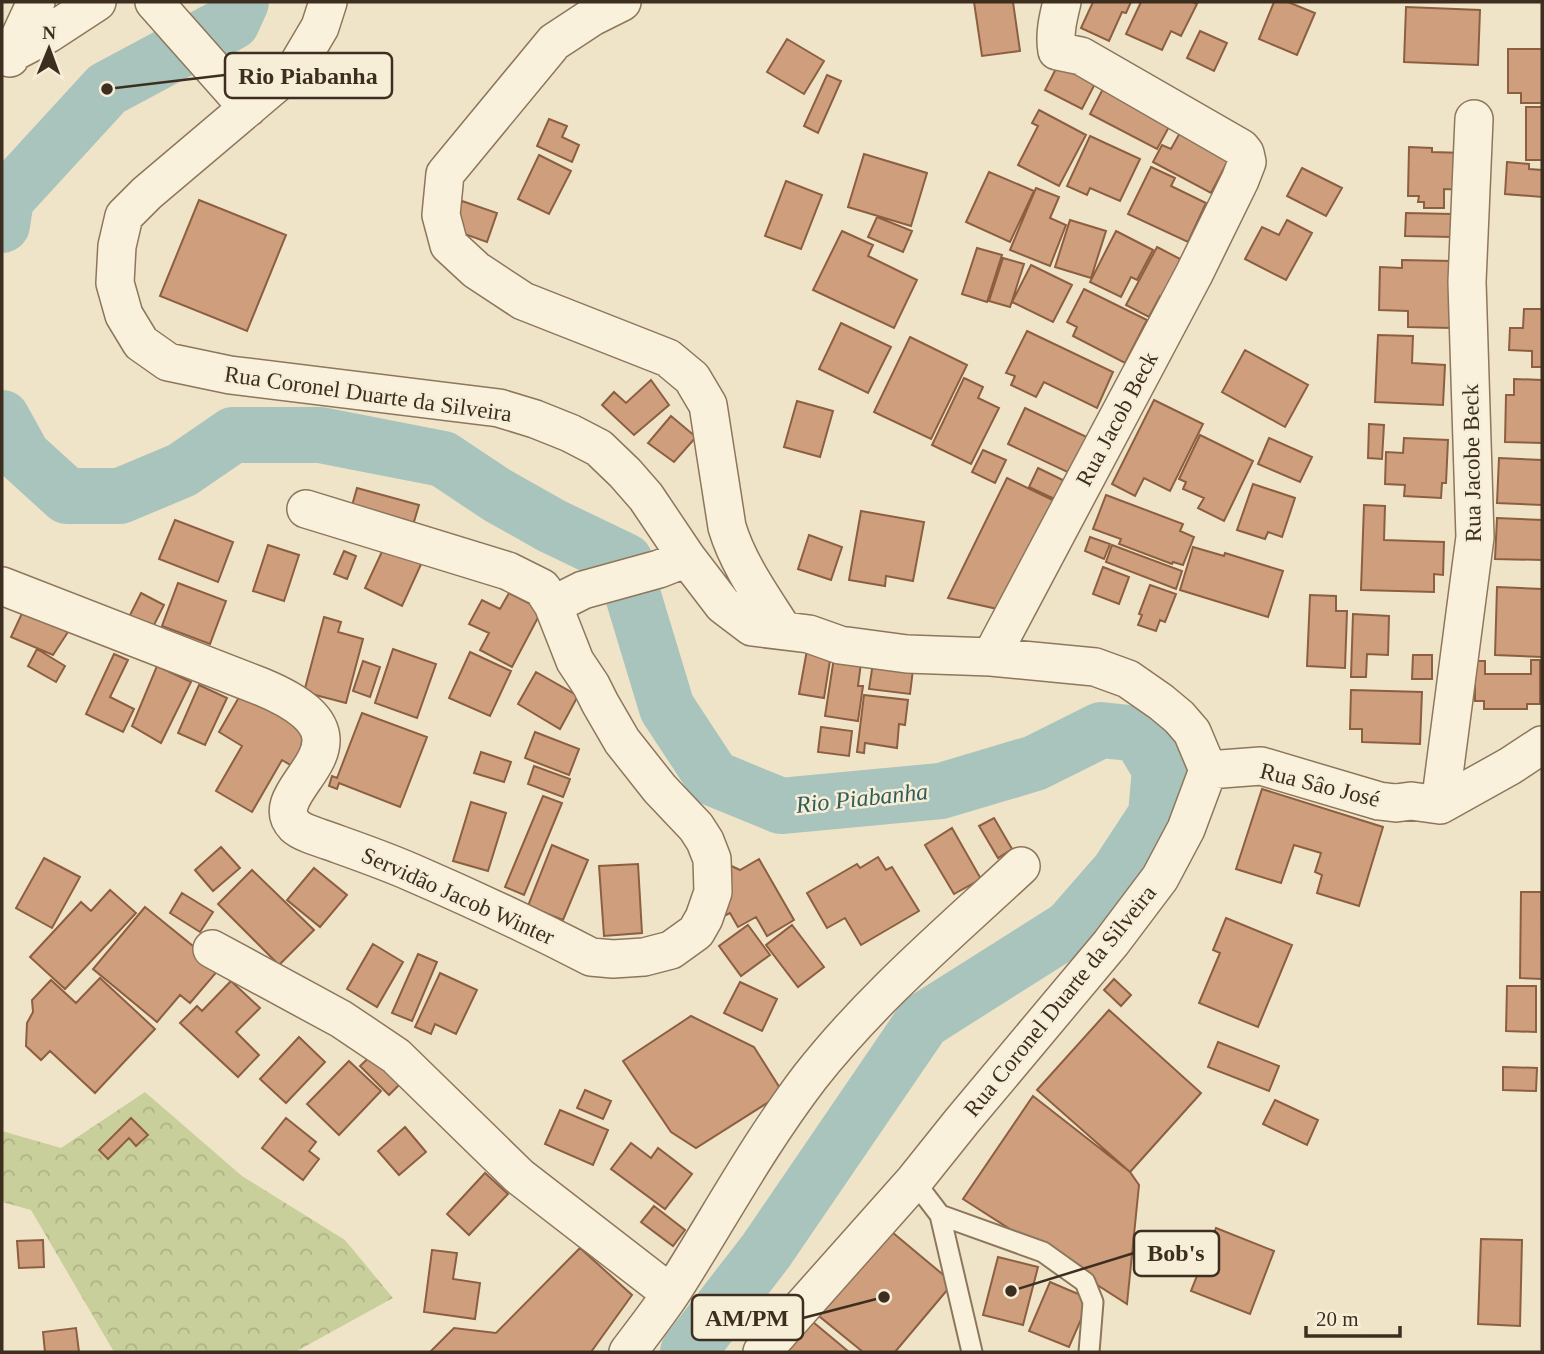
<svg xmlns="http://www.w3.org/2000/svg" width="1544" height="1354" font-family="Georgia,serif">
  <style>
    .forest { fill: url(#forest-crowns) }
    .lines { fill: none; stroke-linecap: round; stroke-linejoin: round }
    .river { stroke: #a9c4bc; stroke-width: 56 }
    .building { fill: #cf9f7d; stroke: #8d5f41; stroke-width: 2 }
    .lane-casing { stroke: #8d765c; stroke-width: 23 }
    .street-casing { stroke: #8d765c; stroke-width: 40 }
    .lane { stroke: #faf1dc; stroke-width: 19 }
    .street { stroke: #faf1dc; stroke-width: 37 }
    .labels { text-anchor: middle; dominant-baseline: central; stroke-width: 5; stroke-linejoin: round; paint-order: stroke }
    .street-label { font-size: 23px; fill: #3d2e20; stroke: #f7eed8 }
    .water-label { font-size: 24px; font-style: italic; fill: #2f5d5a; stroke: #f7eed8 }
    .leader { fill: none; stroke: #3d2e20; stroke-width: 2.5 }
    .callout-dot { fill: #3d2e20; stroke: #f7eed8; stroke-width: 2.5 }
    .callout { fill: #f7eed8; stroke: #3d2e20; stroke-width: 2.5 }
    .callout-label { font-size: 24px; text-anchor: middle; font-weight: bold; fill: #3d2e20 }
  </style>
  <defs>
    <pattern id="forest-crowns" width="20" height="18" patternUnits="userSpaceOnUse" patternTransform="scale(1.75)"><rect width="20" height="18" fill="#c9cf9b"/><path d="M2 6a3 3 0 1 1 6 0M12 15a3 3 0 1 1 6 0" fill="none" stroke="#aeb285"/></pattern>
  </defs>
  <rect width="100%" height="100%" fill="#f0e4c8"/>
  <path class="forest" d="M145,1092L242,1176L345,1240L393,1298L295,1352H114L31,1210L2,1202V1131L61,1148Z"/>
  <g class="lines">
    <path class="river" d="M2,225L6,199L107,89L232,22L241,2
      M2,418L23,456L67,496H120L182,470L233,435H320L443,459L497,495L552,526L625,561L634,599L667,708L713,778L781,806L941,791L1035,763L1101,730L1139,734L1160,769L1156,815L1118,873L1070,928L923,1021L766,1251L688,1352"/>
  </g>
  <path class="building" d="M974,2H1013L1020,51L982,56Z
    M1093,2H1131L1126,13L1122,12L1109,41L1081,28Z
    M1141,2H1192L1197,4L1181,36L1171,31L1162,50L1126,34Z
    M1274,2H1288L1315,13L1297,55L1259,39Z
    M1406,7L1480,10L1478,65L1404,62Z
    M1200,31L1227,43L1214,71L1187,58Z
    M787,39L824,61L804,94L767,72Z
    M1508,49H1542V103H1521V93H1508Z
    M1062,57L1099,76L1082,109L1045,90Z
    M827,75L841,81L818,133L804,126Z
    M1108,79L1176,114L1157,149L1090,114Z
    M1526,107H1542V160H1526Z
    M1039,110L1086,135L1059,186L1018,165L1038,126L1032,123Z
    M549,119L567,126L562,137L579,145L572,162L537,146Z
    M1182,129L1231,155L1211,193L1153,162L1162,145L1171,149Z
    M1090,136L1140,159L1120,201L1090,188L1087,195L1067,186Z
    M1409,147L1432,148V152L1465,153L1464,190L1444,189V208H1424V202H1418L1419,196H1408Z
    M864,154L927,173L911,226L848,207Z
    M539,155L571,171L549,214L518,199Z
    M1507,162L1529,164V169L1542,170V197L1505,194Z
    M1151,167L1175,178L1171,186L1206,203L1188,242L1128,214Z
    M1302,168L1342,188L1326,216L1287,196Z
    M989,172L1034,191L1010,242L966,222Z
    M786,181L822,195L801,249L765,236Z
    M1036,188L1059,197L1050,218L1066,225L1050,266L1010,250Z
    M199,200L286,235L247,331L160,296Z
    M462,201L497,213L487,242L453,230Z
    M1406,213L1452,214V237L1405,236Z
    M877,217L912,231L903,252L868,237Z
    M1070,220L1106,231L1091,278L1055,267Z
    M1287,220L1312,233L1286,280L1245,259L1262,227L1279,235Z
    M842,231L873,245L868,256L917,280L894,328L813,290Z
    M1116,231L1153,250L1137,280L1131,277L1121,297L1090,282Z
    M1157,247L1184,261L1164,298L1160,296L1149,317L1126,305Z
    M977,248L1002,255L987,302L962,294Z
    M1003,258L1024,264L1010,307L989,301Z
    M1402,260L1452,261L1451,328L1408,327V311L1379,310L1380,267L1402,268Z
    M1031,265L1072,285L1053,322L1012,302Z
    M1084,289L1147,320L1125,363L1073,336L1077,327L1067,322Z
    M1524,309H1542V367H1532V351L1509,350L1510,328H1523Z
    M841,323L891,347L868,393L819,369Z
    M1027,331L1113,372L1097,408L1044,382L1036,397L1011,385L1015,376L1006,373Z
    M1378,335L1413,336L1412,363L1445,365L1443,405L1375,402Z
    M910,337L967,365L931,439L874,412Z
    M1245,350L1308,385L1285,427L1222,392Z
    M964,378L983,387L978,398L999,408L971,464L932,445Z
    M1514,379L1542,380V443L1505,442L1506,395H1514Z
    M651,380L669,405L634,435L602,405L614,392L626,403Z
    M1154,400L1203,424L1170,491L1144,478L1135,496L1112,484Z
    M797,401L833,411L820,457L784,447Z
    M1025,408L1093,440L1076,476L1008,444Z
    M671,416L696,437L674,462L648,443Z
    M1369,424L1384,425L1382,459L1368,458Z
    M1200,435L1253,461L1224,521L1198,508L1204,498L1183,489L1186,482L1179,479Z
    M1269,438L1312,457L1300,482L1258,464Z
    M1404,438L1448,440L1446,483H1442L1441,498L1404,496L1405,485L1385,484L1386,452L1403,453Z
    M983,450L1006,460L995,483L972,472Z
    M1499,458L1542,460V505L1497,503Z
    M1038,468L1075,486L1065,504L1029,487Z
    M1007,478L1063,505L1011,612L948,598Z
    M1253,484L1295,498L1282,537L1268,532L1265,539L1237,530Z
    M357,488L419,505L413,525L351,509Z
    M1106,495L1183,524L1180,531L1194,537L1183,565L1173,562L1172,564L1119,544L1121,539L1093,529Z
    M1364,505L1385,506L1384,540L1444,542L1443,575L1434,574V592L1361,590Z
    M861,511L924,522L913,581L886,576L885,586L849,580Z
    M1497,518L1542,520V560L1495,559Z
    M175,520L233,542L218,582L159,559Z
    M809,535L842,547L831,580L798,569Z
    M1090,537L1110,544L1104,559L1085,551Z
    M386,543L423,560L402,606L365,588Z
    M268,545L299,555L284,601L253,591Z
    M1112,545L1182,571L1176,589L1106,562Z
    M1193,547L1224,556L1225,553L1283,571L1268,617L1180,590Z
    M344,551L356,556L347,579L334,574Z
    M1103,567L1129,577L1119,604L1093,594Z
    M178,583L226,601L210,644L162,626Z
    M1150,585L1176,594L1165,622L1160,620L1156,631L1138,625L1142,615L1139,614Z
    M1497,587L1542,589V657L1495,655Z
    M141,593L164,605L150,633L127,621Z
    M509,593L542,610L512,667L480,650L489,633L469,624L482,600L500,609Z
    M1310,595L1336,596V611H1347L1345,668L1307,666Z
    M24,609L68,632L53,655L11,637Z
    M1353,614L1389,616L1388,655L1367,654L1366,677H1351Z
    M324,617L341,622L338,632L363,639L346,703L304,692Z
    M37,649L65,666L56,682L28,666Z
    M393,649L436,664L417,718L375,703Z
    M807,650L831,654L824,698L799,694Z
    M835,651L862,655L858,686H863L858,721L825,716Z
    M470,652L511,671L490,716L449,698Z
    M114,654L128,660L110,697L134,709L123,732L86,714Z
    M1413,655H1432V679H1412Z
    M874,656L914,661L910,694L869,689Z
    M1531,660H1540V704H1527V709H1484V701H1475V685H1467V661H1485V674H1531Z
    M363,661L380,667L370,697L353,691Z
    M157,666L191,682L161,743L132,726Z
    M536,672L578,696L560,729L518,704Z
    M199,685L227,698L205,745L178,733Z
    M1351,690L1422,692L1420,744L1362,742V729H1350Z
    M242,692L304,720L299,770L282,760L252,812L216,791L242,746L219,732Z
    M864,695L908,700L905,725L899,724L897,748L865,743L864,753L857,752Z
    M362,713L427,737L400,807L339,783L337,789L329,786L332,776L337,778Z
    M821,727L852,731L849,756L818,752Z
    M535,732L579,749L569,775L525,758Z
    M481,752L511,762L504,782L474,773Z
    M534,766L570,779L563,797L528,784Z
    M1262,789L1383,827L1359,906L1317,893L1322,875L1315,872L1321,853L1294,845L1281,883L1236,869Z
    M543,796L562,803L524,895L505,887Z
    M471,802L506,813L488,871L453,861Z
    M994,818L1012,849L998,858L979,826Z
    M952,828L981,879L954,894L925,845Z
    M552,845L588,860L563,920L528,906Z
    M221,847L240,868L213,891L195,870Z
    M878,857L886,870L892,867L919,911L861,945L845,918L827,928L807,893L857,864L860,868Z
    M44,858L80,877L52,928L16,908Z
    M759,859L794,920L767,936L756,917L738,927L730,913L724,916L718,906L725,863L740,870Z
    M638,864L642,933L604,936L599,866Z
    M314,868L347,895L320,927L287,900Z
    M252,870L314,930L279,965L218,904Z
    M110,890L136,913L65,989L30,957L81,902L91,911Z
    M1521,892H1541L1542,979L1520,978Z
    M182,893L213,912L200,932L170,913Z
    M145,907L220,968L190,1003L180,995L157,1022L93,969Z
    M1226,918L1292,945L1258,1027L1199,1003L1220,953L1213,950Z
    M748,925L770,955L741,976L719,946Z
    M792,925L824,967L798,987L766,945Z
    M373,944L403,962L377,1007L347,989Z
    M418,954L437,962L412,1021L392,1013Z
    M440,973L477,990L456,1034L435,1024L431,1034L415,1027Z
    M100,978L155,1029L95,1093L50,1051L41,1060L26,1046L27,1023L33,1012L32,1000L51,980L76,1003Z
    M1114,979L1131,995L1121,1006L1104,990Z
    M231,981L260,1008L236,1032L259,1055L238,1077L180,1023L197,1006L202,1011Z
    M740,982L777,999L762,1031L724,1013Z
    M1507,986H1536V1032L1506,1031Z
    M1109,1010L1201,1093L1130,1172L1037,1090Z
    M691,1016L754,1047L783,1093L696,1148L671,1132L623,1061Z
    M299,1037L325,1062L286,1103L260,1079Z
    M1218,1042L1279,1066L1269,1091L1208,1067Z
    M376,1051L405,1079L389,1095L360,1066Z
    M349,1061L381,1091L339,1135L307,1104Z
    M1503,1067L1537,1068L1536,1091L1503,1090Z
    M585,1090L611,1101L603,1119L577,1108Z
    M1033,1096L1130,1172L1139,1185L1127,1304L963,1199Z
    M1275,1100L1318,1120L1307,1145L1263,1124Z
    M560,1110L608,1130L593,1165L545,1144Z
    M131,1118L148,1135L136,1146L129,1138L108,1159L99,1150Z
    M286,1118L316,1142L309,1151L319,1159L303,1180L262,1148Z
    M405,1127L426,1152L399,1175L378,1151Z
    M631,1143L651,1158L658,1148L692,1174L665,1209L611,1169Z
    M485,1173L508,1194L469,1235L447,1214Z
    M654,1206L685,1230L673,1246L641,1222Z
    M886,1227L953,1283L895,1352H863L814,1312Z
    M1216,1228L1274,1251L1250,1314L1191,1291Z
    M1481,1239L1522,1240L1520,1326L1478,1324Z
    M43,1240L44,1267L19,1268L17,1241Z
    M580,1248L632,1295L591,1352H430L454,1328L496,1333Z
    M432,1250L457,1253L453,1279L480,1283L475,1319L424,1312Z
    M998,1257L1038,1267L1023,1325L983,1315Z
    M1050,1282L1090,1299L1069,1347L1029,1331Z
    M813,1322L849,1352H787Z
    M76,1328L79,1352H45L43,1332Z"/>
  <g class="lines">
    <defs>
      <path id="lane" d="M914,1181L940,1215L972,1352
        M940,1215L1043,1252L1085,1282L1093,1302L1089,1352"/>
      <path id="street" d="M154,2L248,108
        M328,2L320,27L297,66L147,193L124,216L117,246L115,283L124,315L141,343L168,362L230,375L499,408L535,419L570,433L599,448L625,473L646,497L687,558L723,605L752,627L809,634L840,645L907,654L991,657L1095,667L1128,679L1161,702L1179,717L1192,732L1208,770L1186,829L1160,878L1111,943L962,1121L914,1181L762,1352
        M622,2L592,17L554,42L445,174L441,215L449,245L476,270L523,301L668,358L692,378L708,405L727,527C738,564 762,597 783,630
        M12,53L48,34L97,2
        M10,58L36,2
        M2,586L262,687C394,742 258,788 295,826C301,832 320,838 329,841C357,851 386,861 413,873C473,899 533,927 591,957L613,959L644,957L671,950L696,932L704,918L713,892L712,859L705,841L696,827L660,789L622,741L600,703L591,685L575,661L553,605L542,588L508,571L306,509
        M553,605L583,590L659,569L687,558
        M991,657L1194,274L1240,180L1247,162L1245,153L1241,148L1081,56L1057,51C1054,35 1058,18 1062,2
        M1208,770L1261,766L1379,801L1396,803L1411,801L1440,805L1510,766L1542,745
        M1440,805L1475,537L1467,282L1474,119
        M212,949L341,1019L396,1056L519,1176L670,1293
        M628,1352C643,1332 658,1313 672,1292C718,1220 758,1145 810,1077C872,998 948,934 1021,866"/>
    </defs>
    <use href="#lane" class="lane-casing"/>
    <use href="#street" class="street-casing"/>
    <use href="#lane" class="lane"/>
    <use href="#street" class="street"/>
  </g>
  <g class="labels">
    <g class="street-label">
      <text transform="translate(368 394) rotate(8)">Rua Coronel Duarte da Silveira</text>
      <text transform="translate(1117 419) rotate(-62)">Rua Jacob Beck</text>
      <text transform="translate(1472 463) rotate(-91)">Rua Jacobe Beck</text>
      <text transform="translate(1320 785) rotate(14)">Rua Sâo José</text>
      <text transform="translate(458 896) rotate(24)">Servidão Jacob Winter</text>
      <text transform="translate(1060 1001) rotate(-51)">Rua Coronel Duarte da Silveira</text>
    </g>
    <g class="water-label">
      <text transform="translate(862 798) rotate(-6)">Rio Piabanha</text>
    </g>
  </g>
  <path class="leader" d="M107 89L225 75M1011 1291L1134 1253M884 1297L803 1318"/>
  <g class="callout-dot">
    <circle cx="107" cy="89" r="7"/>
    <circle cx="1011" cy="1291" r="7"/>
    <circle cx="884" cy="1297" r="7"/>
  </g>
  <g class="callout">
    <rect x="225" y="53" width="167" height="45" rx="7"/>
    <rect x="1134" y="1231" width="85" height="45" rx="7"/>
    <rect x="692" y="1295" width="111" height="45" rx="7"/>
  </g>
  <g class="callout-label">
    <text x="308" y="84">Rio Piabanha</text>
    <text x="1176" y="1261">Bob's</text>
    <text x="747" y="1326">AM/PM</text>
  </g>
  <rect width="1544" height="1354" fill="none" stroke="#3d2e20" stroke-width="7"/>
  <g transform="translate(49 49) rotate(1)" stroke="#f7eed8" stroke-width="5" paint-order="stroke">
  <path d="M0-5L12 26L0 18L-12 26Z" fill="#3d2e20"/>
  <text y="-10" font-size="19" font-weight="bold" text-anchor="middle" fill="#3d2e20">N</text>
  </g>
  <path d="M1306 1326v10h94v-10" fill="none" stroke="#3d2e20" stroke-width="3.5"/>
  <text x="1316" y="1326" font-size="21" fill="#3d2e20" stroke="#f7eed8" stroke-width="5" paint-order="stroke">20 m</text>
</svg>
